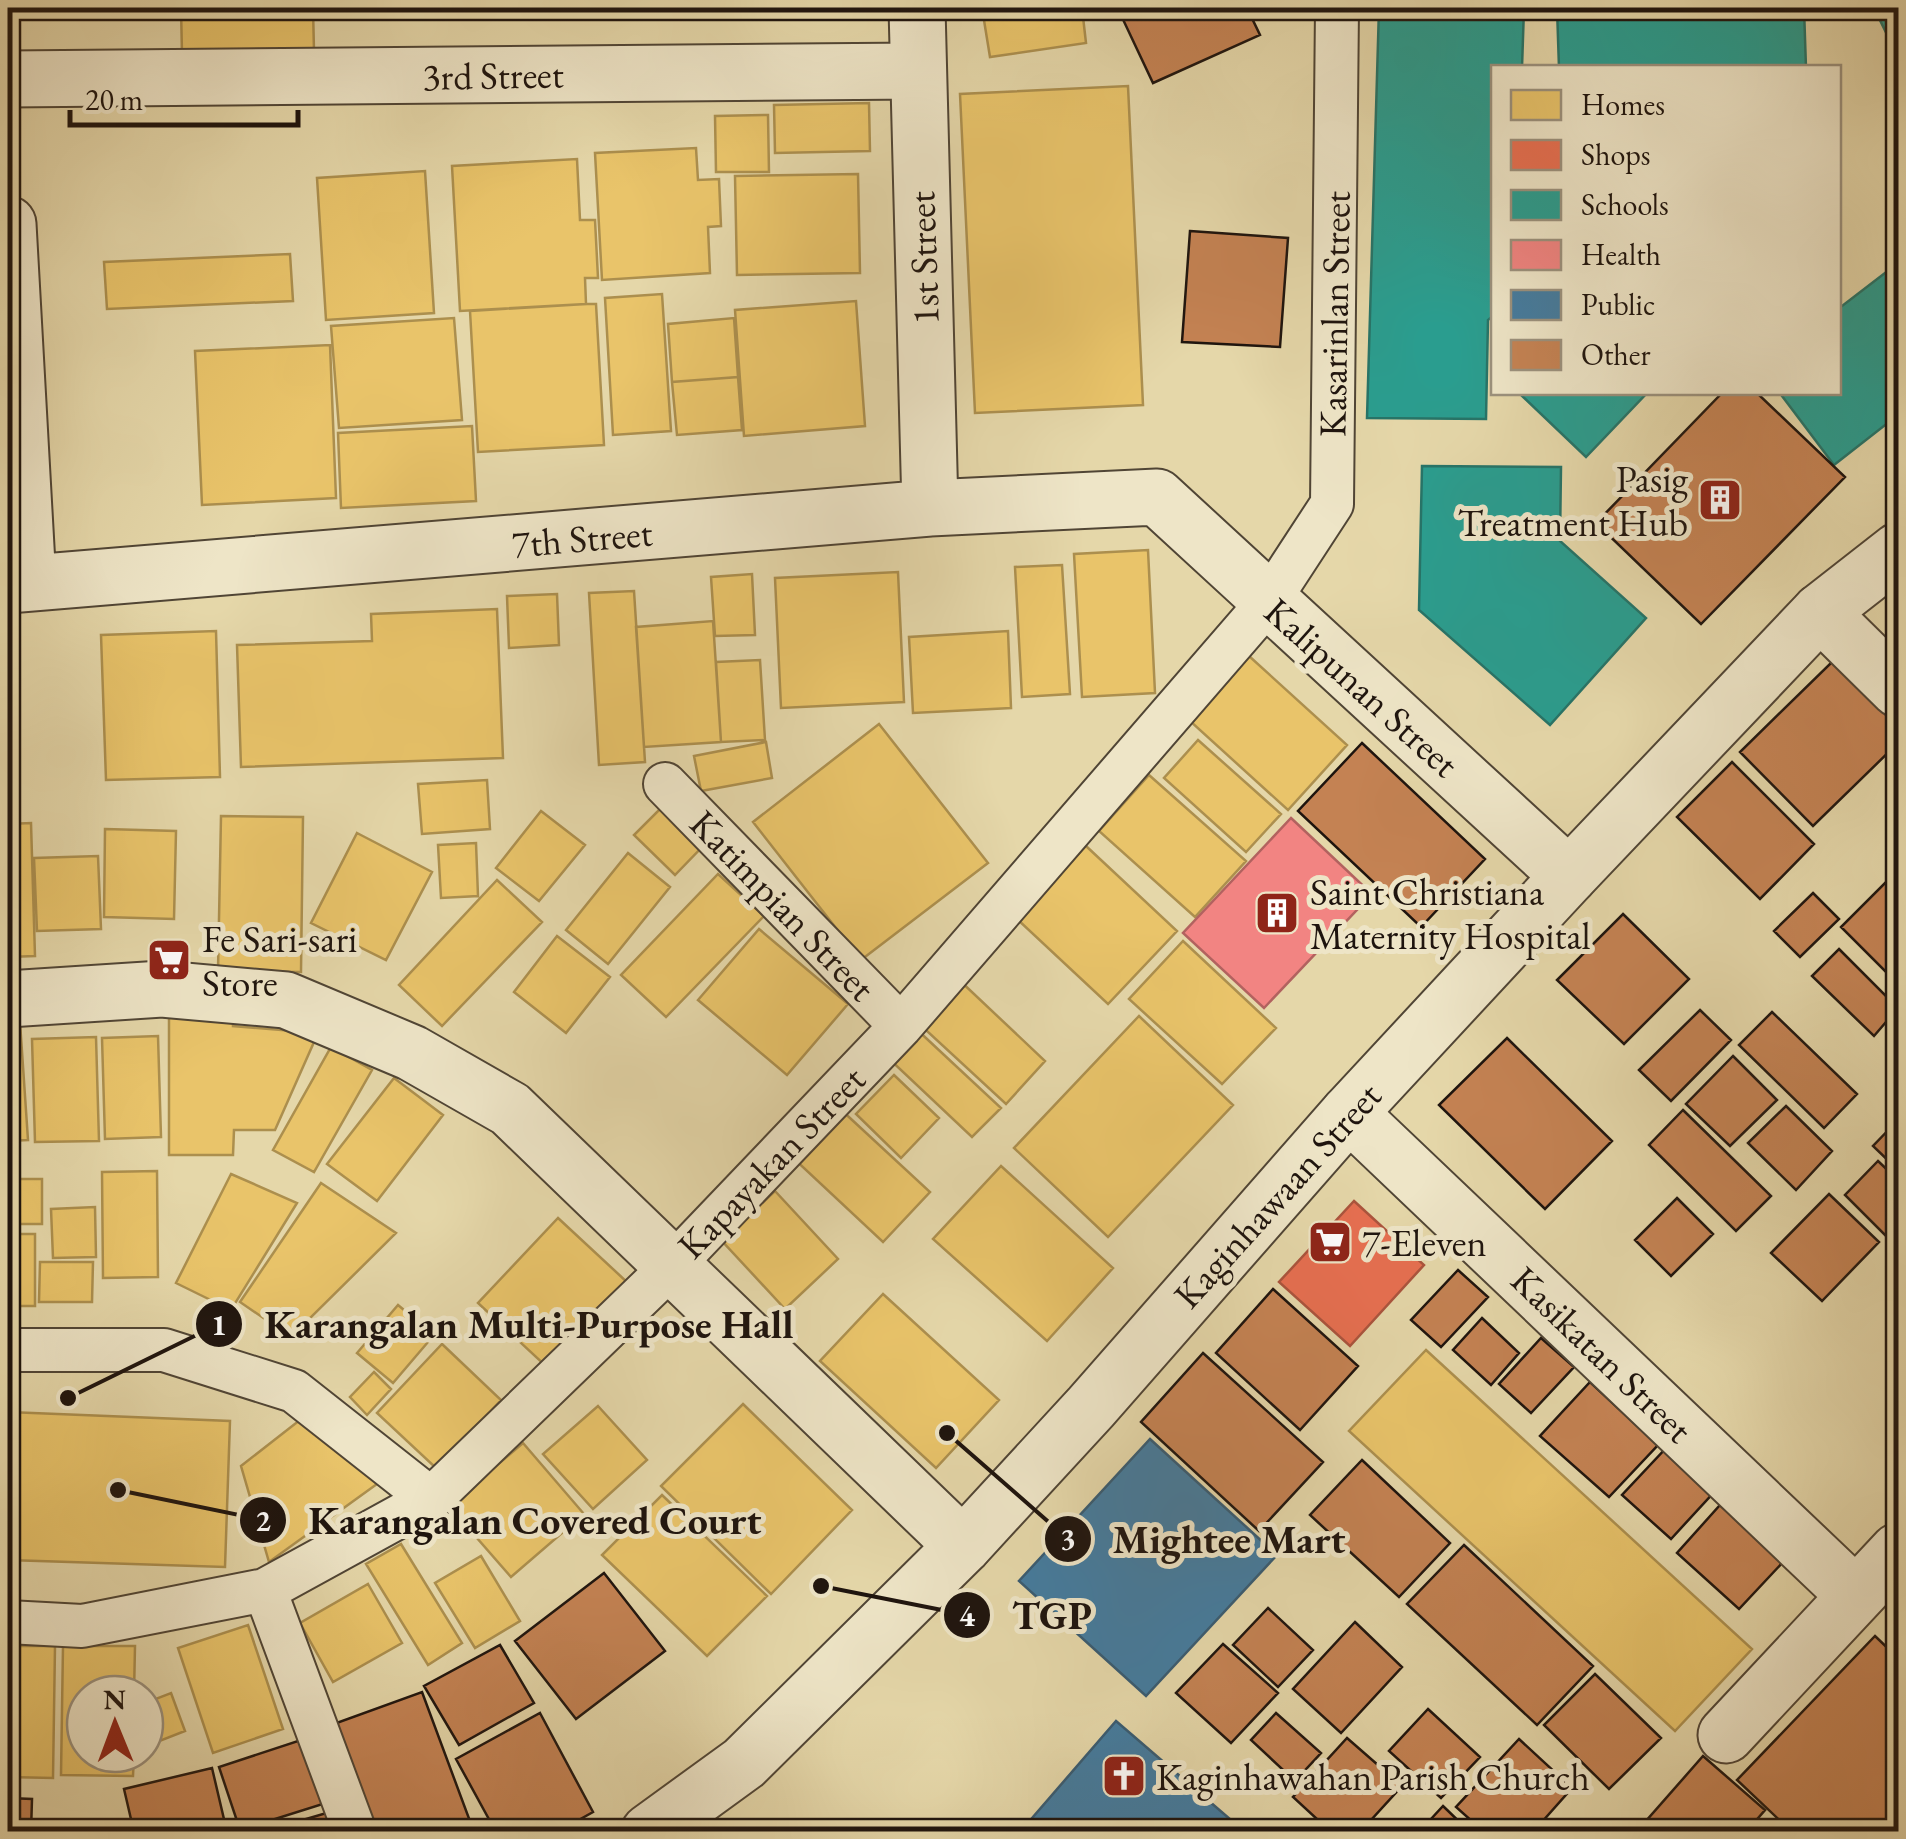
<svg xmlns="http://www.w3.org/2000/svg" width="1906" height="1839" font-family="'EB Garamond',serif">
  <style>
    .homes { fill: #e9c46a; stroke: #ac8f4e; stroke-width: 2.5 }
    .shops { fill: #e76f51; stroke: #ab543d; stroke-width: 2.5 }
    .schools { fill: #2a9d8f; stroke: #267468; stroke-width: 2.5 }
    .health { fill: #f28482; stroke: #b2625f; stroke-width: 2.5 }
    .public { fill: #457b9d; stroke: #395c72; stroke-width: 2.5 }
    .building { fill: #c48253; stroke: #1e140e; stroke-width: 2.5 }
    .lines { fill: none; stroke-linecap: round; stroke-linejoin: round }
    .service-casing { stroke: #504535; stroke-width: 46 }
    .minor-casing { stroke: #504535; stroke-width: 59 }
    .tertiary-casing { stroke: #504535; stroke-width: 59 }
    .service { stroke: #eee5c7; stroke-width: 42 }
    .minor { stroke: #eee5c7; stroke-width: 55 }
    .tertiary { stroke: #eee5c7; stroke-width: 55 }
    .labels { text-anchor: middle; dominant-baseline: central; stroke-width: 10; stroke-linejoin: round; paint-order: stroke }
    .street-label { font-size: 38px; fill: #1e140e; stroke: #eee5c7 }
    .poi-label { font-size: 38px; fill: #1e140e; stroke: #eee5c7; text-anchor: start }
    .leader { fill: none; stroke: #1e140e; stroke-width: 4 }
    .callout-dot { fill: #1e140e; stroke: #eee5c7; stroke-width: 4 }
    .mark-label { font-size: 30px; text-anchor: middle; font-weight: bold; fill: #fff }
    .callout-label { font-size: 40px; text-anchor: middle; font-weight: bold; fill: #1e140e; stroke: #eee5c7; stroke-width: 10; stroke-linejoin: round; paint-order: stroke }
  </style>
  <rect width="100%" height="100%" fill="#e5d7a9"/>
  <filter id="stains"><feTurbulence type="fractalNoise" baseFrequency=".002" numOctaves="4"/><feColorMatrix values="0 0 0 0 .2 0 0 0 0 .09 0 0 0 0 .02 0 0 0 .5 -.17"/></filter>
  <radialGradient id="worn" r=".72"><stop offset=".6" stop-color="#630" stop-opacity="0"/><stop offset="1" stop-color="#630" stop-opacity=".3"/></radialGradient>
  <path class="homes" d="M181,8H313L314,51L182,54Z
    M345,8H460V15L345,17Z
    M497,8H535V17H497Z
    M982,8H1082L1086,43L990,57Z
    M1128,86L1143,405L975,413L960,94Z
    M869,103L870,151L775,153L774,105Z
    M768,115L769,172H716L715,116Z
    M696,148L698,180L719,179L721,226L708,227L710,273L602,280L595,153Z
    M577,159L580,220H595L598,278H585L586,304L460,311L452,166Z
    M425,171L434,313L326,320L317,178Z
    M858,174L860,273L737,275L735,176Z
    M290,254L293,301L107,309L104,262Z
    M662,294L671,431L613,435L605,298Z
    M856,301L865,426L744,436L735,310Z
    M586,304H596L604,445L478,452L470,311Z
    M454,318L462,420L339,428L331,326Z
    M734,318L738,377L672,382L668,324Z
    M330,345L336,498L202,505L195,351Z
    M738,377L742,430L677,435L672,382Z
    M472,426L476,501L341,508L338,433Z
    M1148,550L1155,693L1082,697L1074,554Z
    M1062,565L1070,694L1022,697L1015,567Z
    M898,572L904,702L781,708L775,578Z
    M752,574L755,635L715,636L711,577Z
    M634,591L645,762L599,765L589,593Z
    M557,594L559,645L509,648L507,596Z
    M497,609L503,758L241,767L237,645L372,641L371,614Z
    M713,621L721,742L644,747L636,627Z
    M216,631L220,777L106,780L101,635Z
    M1008,631L1011,708L913,713L909,637Z
    M1249,656L1347,745L1288,810L1190,721Z
    M760,660L765,740L721,742L716,662Z
    M879,724L988,863L861,960L753,822Z
    M1198,740L1281,814L1246,852L1164,778Z
    M766,742L772,778L701,791L694,756Z
    M1149,775L1246,861L1195,917L1099,831Z
    M487,780L490,829L422,834L418,784Z
    M663,806L704,845L675,875L634,835Z
    M541,811L585,845L539,901L496,868Z
    M221,816L303,817L301,972L218,971Z
    M31,823L35,956L8,957V824Z
    M105,829L176,831L174,919L104,917Z
    M357,833L432,872L386,960L311,923Z
    M476,843L478,896L441,898L438,845Z
    M1086,846L1177,931L1108,1004L1017,919Z
    M628,853L670,887L608,964L566,930Z
    M98,856L101,929L37,931L34,858Z
    M718,874L764,916L666,1017L621,975Z
    M497,880L542,922L442,1026L399,985Z
    M759,929L848,1004L787,1075L698,1000Z
    M557,936L610,977L566,1033L514,992Z
    M1183,941L1276,1028L1222,1084L1129,999Z
    M956,977L1045,1061L1006,1104L915,1020Z
    M233,1013V1026L318,1033L275,1130H234L233,1155H169V1014Z
    M1139,1016L1233,1105L1108,1237L1014,1148Z
    M20,1022L28,1140L8,1141V1023Z
    M912,1025L1001,1108L972,1137L885,1055Z
    M158,1036L161,1137L105,1139L102,1038Z
    M96,1037L99,1141L35,1142L32,1039Z
    M331,1047L372,1070L314,1172L273,1150Z
    M894,1075L939,1118L901,1158L856,1114Z
    M394,1078L443,1115L377,1201L327,1164Z
    M837,1106L930,1192L883,1242L791,1156Z
    M1001,1166L1113,1268L1047,1341L933,1239Z
    M157,1171L158,1277L103,1278L102,1172Z
    M231,1174L297,1203L231,1310L176,1283Z
    M8,1179H42V1224H8Z
    M321,1183L396,1233L291,1337L240,1302Z
    M775,1191L838,1259L785,1309L722,1241Z
    M95,1207L96,1257L53,1258L51,1209Z
    M558,1218L628,1283L549,1369L478,1303Z
    M8,1234H35V1306H8Z
    M40,1262H93L92,1302H39Z
    M883,1294L999,1400L936,1468L820,1361Z
    M398,1305L434,1335L393,1383L357,1353Z
    M442,1344L501,1400L437,1469L377,1413Z
    M1426,1350L1752,1649L1675,1731L1349,1431Z
    M374,1372L391,1389L367,1415L350,1397Z
    M743,1404L852,1510L771,1594L661,1486Z
    M598,1406L647,1460L593,1509L543,1454Z
    M8,1412L230,1421L225,1567L8,1560Z
    M305,1416L388,1476L269,1562L241,1466Z
    M523,1443L584,1514L511,1577L449,1506Z
    M662,1495L767,1596L707,1656L602,1555Z
    M401,1544L462,1643L428,1665L366,1564Z
    M481,1556L520,1621L475,1648L435,1583Z
    M368,1584L402,1643L333,1682L300,1623Z
    M248,1625L283,1729L213,1753L178,1648Z
    M8,1646H55L53,1778L8,1777Z
    M63,1646H135L134,1694H85V1754H134L133,1776L61,1775Z
    M171,1693L185,1731L152,1744L145,1726V1703Z"/>
  <path class="shops" d="M1354,1201L1424,1265L1350,1346L1279,1282Z"/>
  <path class="schools" d="M1379,8H1524L1522,68H1494V315L1488,320L1486,419L1367,418Z
    M1557,8H1804L1806,68H1559Z
    M1874,8H1898V57Z
    M1898,263V415L1834,465L1779,392H1838V309Z
    M1518,392H1648L1586,457Z
    M1422,466L1561,467L1560,541L1646,618L1550,725L1419,610Z"/>
  <path class="health" d="M1291,818L1372,894L1264,1008L1183,933Z"/>
  <path class="public" d="M1150,1439L1277,1555L1146,1696L1019,1581Z
    M1116,1721L1245,1832H1020Z"/>
  <path class="building" d="M1126,8H1247L1260,35L1153,83L1119,11Z
    M1190,231L1288,238L1280,347L1182,342Z
    M1723,392H1756L1845,477L1701,624L1596,523Z
    M1833,661L1898,727V743L1813,826L1740,752Z
    M1362,743L1485,859L1421,927L1298,811Z
    M1732,762L1814,844L1760,899L1677,817Z
    M1898,870V972L1892,978L1841,927Z
    M1813,893L1839,919L1800,957L1774,931Z
    M1623,914L1689,979L1624,1044L1557,980Z
    M1839,949L1898,1008L1874,1036L1812,976Z
    M1700,1010L1731,1040L1671,1101L1639,1070Z
    M1772,1012L1857,1094L1824,1128L1739,1045Z
    M1507,1038L1612,1141L1545,1209L1439,1105Z
    M1733,1056L1777,1100L1730,1146L1686,1104Z
    M1786,1106L1832,1151L1796,1190L1748,1143Z
    M1683,1110L1771,1196L1736,1231L1649,1145Z
    M1898,1120V1170L1873,1146Z
    M1878,1161L1898,1180V1248L1845,1195Z
    M1829,1194L1879,1242L1822,1301L1771,1253Z
    M1677,1198L1713,1234L1671,1276L1635,1240Z
    M1458,1270L1488,1297L1441,1347L1411,1320Z
    M1273,1289L1358,1366L1300,1430L1216,1353Z
    M1482,1318L1519,1353L1491,1385L1453,1350Z
    M1541,1338L1574,1367L1531,1413L1499,1384Z
    M1203,1353L1323,1462L1259,1531L1141,1422Z
    M1590,1382L1658,1445L1609,1497L1540,1436Z
    M1668,1446L1716,1490L1671,1539L1622,1495Z
    M1362,1460L1450,1543L1399,1597L1310,1515Z
    M1720,1505L1783,1562L1739,1609L1677,1553Z
    M1464,1545L1593,1666L1537,1725L1407,1604Z
    M604,1573L665,1651L576,1719L515,1641Z
    M1268,1608L1313,1650L1278,1687L1233,1645Z
    M1355,1622L1402,1667L1341,1733L1293,1689Z
    M1875,1636L1898,1658V1832H1792L1737,1780Z
    M1223,1644L1278,1693L1231,1743L1176,1693Z
    M500,1645L534,1703L459,1745L424,1686Z
    M1595,1674L1661,1738L1609,1789L1544,1725Z
    M422,1692L474,1832H370L331,1725Z
    M1428,1709L1480,1757L1441,1798L1389,1751Z
    M540,1713L593,1812L557,1832H496L456,1759Z
    M1276,1713L1321,1753L1295,1781L1251,1740Z
    M1347,1738L1402,1786L1360,1832H1331L1293,1797Z
    M304,1739L326,1803L240,1830L219,1767Z
    M1519,1739L1572,1788L1533,1832H1484L1456,1807Z
    M1703,1756L1765,1810L1746,1832H1658L1646,1821Z
    M212,1768L227,1832H134L124,1789Z
    M8,1798L32,1799L31,1832H8Z
    M1443,1806L1470,1832H1419Z
    M340,1809L347,1832H280L279,1827Z"/>
  <g class="lines">
    <defs>
      <path id="service" d="M665,784L901,1026
        M8,1350H164L294,1391L431,1499
        M265,1590L355,1832
        M8,1622L82,1626L265,1590L431,1499L671,1267L901,1026L1268,602L1332,504L1337,8"/>
      <path id="minor" d="M917,8L930,508
        M8,79L918,71
        M8,224L28,583
        M8,585L930,508L1157,497L1569,876
        M1820,612L1898,689
        M8,999L162,989L286,1000L412,1053L510,1109L963,1546
        M1349,1113L1855,1595
        M1726,1735L1898,1551"/>
      <path id="tertiary" d="M649,1832L744,1763L963,1546L1091,1407L1349,1113L1569,876L1820,612L1898,551"/>
    </defs>
    <use href="#service" class="service-casing"/>
    <use href="#minor" class="minor-casing"/>
    <use href="#tertiary" class="tertiary-casing"/>
    <use href="#service" class="service"/>
    <use href="#minor" class="minor"/>
    <use href="#tertiary" class="tertiary"/>
  </g>
  <defs>
    <symbol id="building-square" viewBox="-11 -11 22 22"><rect x="-9" y="-9" width="18" height="18" rx="4" fill="#8f2418" stroke="#eee5c7"/><path d="M-4-6H4V6H1V3H-1V6H-4ZM-2.5-4.3h1.7v1.8h-1.7ZM.8-4.3h1.7v1.8H.8ZM-2.5-1h1.7V.8h-1.7ZM.8-1h1.7V.8H.8Z" fill="#fff"/></symbol>
    <symbol id="supermarket-square" viewBox="-11 -11 22 22"><rect x="-9" y="-9" width="18" height="18" rx="4" fill="#8f2418" stroke="#eee5c7"/><path d="M-6-5.5h2.5l.6 2H6L4.5 2H-2.5L-4.4-4H-6ZM-1.5 3.2a1.3 1.3 0 1 0 .1 0ZM3 3.2a1.3 1.3 0 1 0 .1 0Z" fill="#fff"/></symbol>
    <symbol id="church-square" viewBox="-11 -11 22 22"><rect x="-9" y="-9" width="18" height="18" rx="4" fill="#8f2418" stroke="#eee5c7"/><path d="M-1.2-6h2.4v3.5h3.3v2.4h-3.3V6h-2.4V-.1h-3.3v-2.4h3.3Z" fill="#fff"/></symbol>
  </defs>
  <g fill-rule="evenodd">
    <use href="#building-square" x="1695" y="475" width="50" height="50"/>
    <use href="#building-square" x="1252" y="888" width="50" height="50"/>
    <use href="#supermarket-square" x="144" y="935" width="50" height="50"/>
    <use href="#supermarket-square" x="1305" y="1217" width="50" height="50"/>
    <use href="#church-square" x="1099" y="1751" width="50" height="50"/>
  </g>
  <g class="labels">
    <g class="street-label">
      <text transform="translate(493 75) rotate(-1)">3rd Street</text>
      <text transform="translate(923 258) rotate(-92)">1st Street</text>
      <text transform="translate(1334 314) rotate(-89)">Kasarinlan Street</text>
      <text transform="translate(582 538) rotate(-5)">7th Street</text>
      <text transform="translate(1362 687) rotate(42)">Kalipunan Street</text>
      <text transform="translate(783 905) rotate(46)">Katimpian Street</text>
      <text transform="translate(771 1162) rotate(-46)">Kapayakan Street</text>
      <text transform="translate(1277 1195) rotate(-48)">Kaginhawaan Street</text>
      <text transform="translate(1602 1354) rotate(44)">Kasikatan Street</text>
    </g>
    <g class="poi-label">
      <text x="1688" y="478" text-anchor="end">Pasig<tspan x="1688" dy="44">Treatment Hub</tspan></text>
      <text x="1310" y="891">Saint Christiana<tspan x="1310" dy="44">Maternity Hospital</tspan></text>
      <text x="202" y="938">Fe Sari-sari<tspan x="202" dy="44">Store</tspan></text>
      <text x="1362" y="1242">7-Eleven</text>
      <text x="1156" y="1776">Kaginhawahan Parish Church</text>
    </g>
  </g>
  <path class="leader" d="M68 1398L219 1324M118 1490L263 1520M947 1433L1068 1539M821 1586L967 1615"/>
  <g class="callout-dot">
    <circle cx="68" cy="1398" r="10"/>
    <circle cx="118" cy="1490" r="10"/>
    <circle cx="947" cy="1433" r="10"/>
    <circle cx="821" cy="1586" r="10"/>
    <circle cx="219" cy="1324" r="25"/>
    <circle cx="263" cy="1520" r="25"/>
    <circle cx="1068" cy="1539" r="25"/>
    <circle cx="967" cy="1615" r="25"/>
  </g>
  <g class="mark-label">
    <text x="219" y="1335">1</text>
    <text x="263" y="1531">2</text>
    <text x="1068" y="1549">3</text>
    <text x="967" y="1626">4</text>
  </g>
  <g class="callout-label">
    <text x="529" y="1338">Karangalan Multi-Purpose Hall</text>
    <text x="535" y="1534">Karangalan Covered Court</text>
    <text x="1229" y="1553">Mightee Mart</text>
    <text x="1052" y="1629">TGP</text>
  </g>
  <rect width="1906" height="1839" fill="none" stroke="#e5d7a9" stroke-width="40"/>
  <rect x="10" y="10" width="1886" height="1819" fill="none" stroke="#1e140e" stroke-width="5"/>
  <rect x="20" y="20" width="1866" height="1799" fill="none" stroke="#1e140e" stroke-width="2.5"/>
  <rect x="1491" y="65" width="350" height="330" fill="#eee5c7" stroke="#9b917d" stroke-width="2.5"/>
  <rect x="1511" y="90" width="50" height="30" fill="#e9c46a" stroke="#9b917d" stroke-width="2.5"/>
  <text x="1581" y="115" font-size="30" fill="#1e140e">Homes</text>
  <rect x="1511" y="140" width="50" height="30" fill="#e76f51" stroke="#9b917d" stroke-width="2.5"/>
  <text x="1581" y="165" font-size="30" fill="#1e140e">Shops</text>
  <rect x="1511" y="190" width="50" height="30" fill="#2a9d8f" stroke="#9b917d" stroke-width="2.5"/>
  <text x="1581" y="215" font-size="30" fill="#1e140e">Schools</text>
  <rect x="1511" y="240" width="50" height="30" fill="#f28482" stroke="#9b917d" stroke-width="2.5"/>
  <text x="1581" y="265" font-size="30" fill="#1e140e">Health</text>
  <rect x="1511" y="290" width="50" height="30" fill="#457b9d" stroke="#9b917d" stroke-width="2.5"/>
  <text x="1581" y="315" font-size="30" fill="#1e140e">Public</text>
  <rect x="1511" y="340" width="50" height="30" fill="#c48253" stroke="#9b917d" stroke-width="2.5"/>
  <text x="1581" y="365" font-size="30" fill="#1e140e">Other</text>
  <g transform="translate(115 1724) rotate(359)"><circle r="48" fill="#eee5c7" stroke="#9b917d" stroke-width="2.5"/>
  <path d="M0-8L18 38L0 25L-18 38Z" fill="#8f2418"/>
  <text y="-15" font-size="28" font-weight="bold" text-anchor="middle" fill="#1e140e">N</text>
  </g>
  <path d="M70 110v15h228v-15" fill="none" stroke="#1e140e" stroke-width="5"/>
  <text x="85" y="110" font-size="30" fill="#1e140e" stroke="#eee5c7" stroke-width="8" paint-order="stroke">20 m</text>
  <rect width="100%" height="100%" filter="url(#stains)"/>
  <rect width="100%" height="100%" fill="url(#worn)"/>
</svg>
